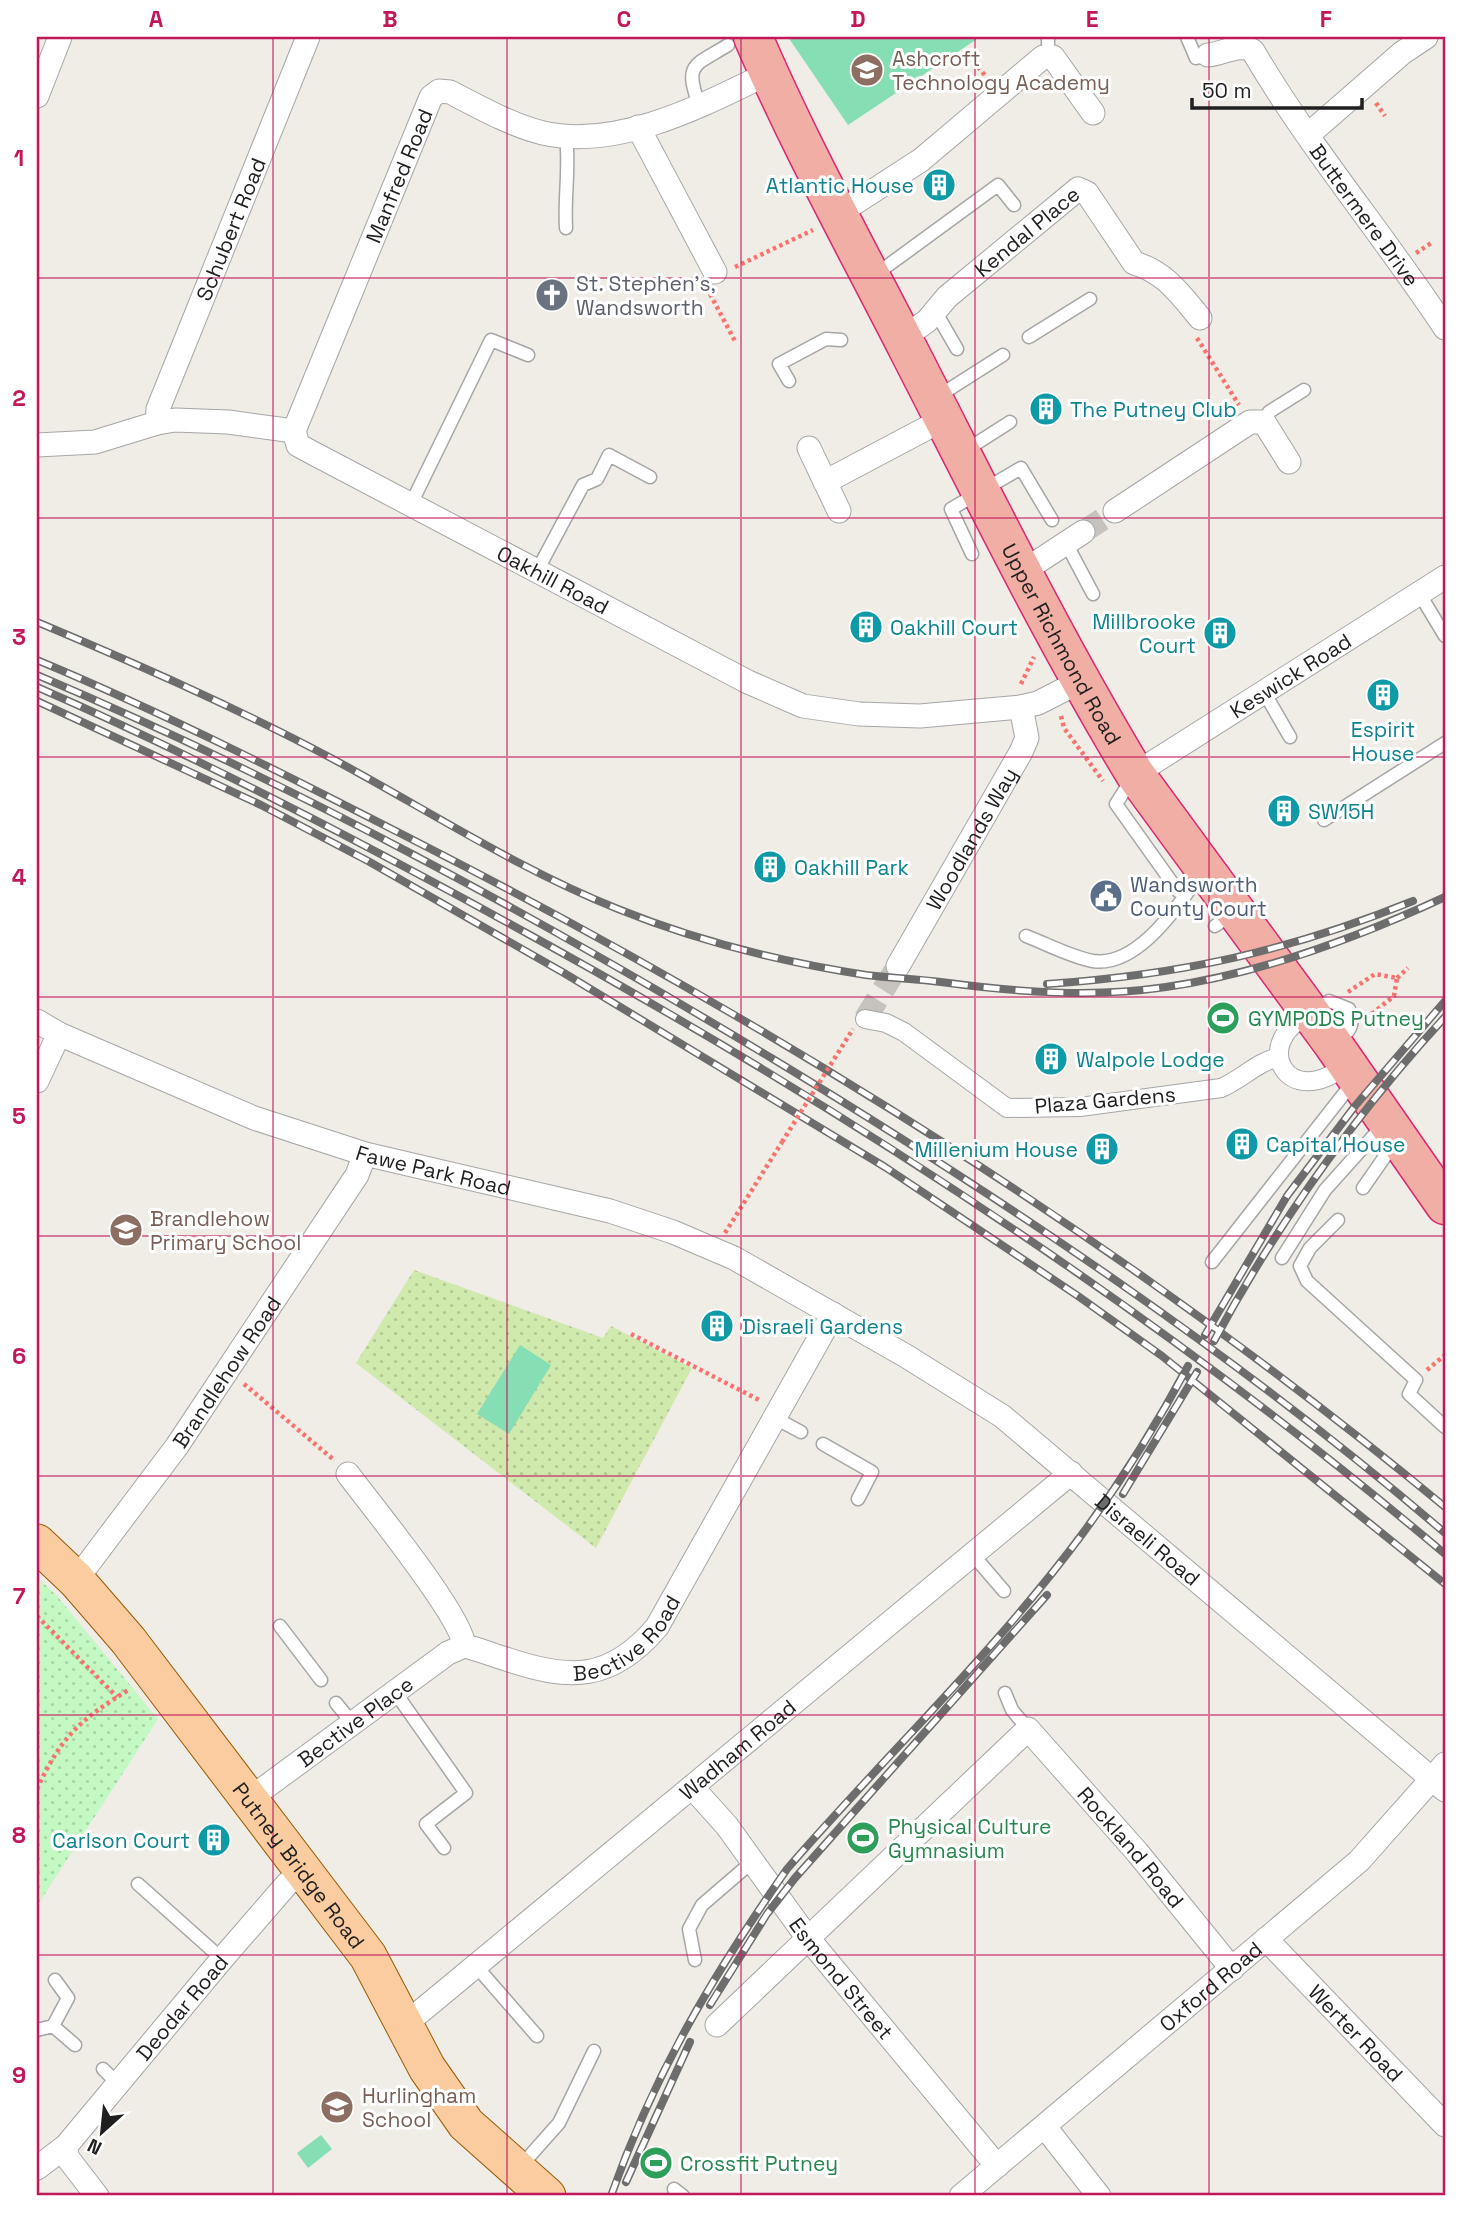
<svg xmlns="http://www.w3.org/2000/svg" width="1482" height="2233" font-family="'Space Grotesk',sans-serif">
  <style>
    .park { fill: url(#park-dots) }
    .garden { fill: url(#garden-dots) }
    .pitch { fill: #85deb4 }
    .lines { fill: none; stroke-linecap: round; stroke-linejoin: round }
    .minor-tunnel { stroke: #c6c3be; stroke-width: 23; stroke-dasharray: 23 11; stroke-linecap: butt }
    .service-casing { stroke: #a6a6a6; stroke-width: 15 }
    .pedestrian-casing { stroke: #a6a6a6; stroke-width: 20 }
    .minor-casing { stroke: #a6a6a6; stroke-width: 25 }
    .primary-casing { stroke: #995a02; stroke-width: 39 }
    .trunk-casing { stroke: #d92874; stroke-width: 41 }
    .path { stroke: #f8726f; stroke-width: 4.5; stroke-dasharray: 3.5 3.5; stroke-linecap: butt }
    .service { stroke: #fff; stroke-width: 12 }
    .pedestrian { stroke: #fff; stroke-width: 18 }
    .minor { stroke: #fff; stroke-width: 23 }
    .primary { stroke: #fbcca0; stroke-width: 37 }
    .trunk { stroke: #f0aea4; stroke-width: 38 }
    .rail-casing { stroke: #6d6d6d; stroke-width: 8 }
    .rail { stroke: #fff; stroke-width: 5; stroke-dasharray: 16; stroke-linecap: butt }
    .path-bridge { stroke: #f8726f; stroke-width: 4.5; stroke-dasharray: 3.5 3.5; stroke-linecap: butt }
    .grid { fill: none; stroke: #c2185b; stroke-width: 2; stroke-opacity: 0.55 }
    .labels { text-anchor: middle; dominant-baseline: central; stroke-width: 6; stroke-linejoin: round; paint-order: stroke }
    .education-label { font-size: 21px; fill: #785e54; stroke: #fff; text-anchor: start }
    .street-label { font-size: 21px; fill: #1f1f1f; stroke: #fff }
    .culture-label { font-size: 21px; fill: #0d838f; stroke: #fff; text-anchor: start }
    .worship-label { font-size: 21px; fill: #5b616d; stroke: #fff; text-anchor: start }
    .service-label { font-size: 21px; fill: #4e5e75; stroke: #fff; text-anchor: start }
    .leisure-label { font-size: 21px; fill: #27864d; stroke: #fff; text-anchor: start }
    .neatline { fill: none; stroke: #c2185b; stroke-width: 2.5 }
    .grid-label { font-size: 23px; text-anchor: middle; font-weight: bold; fill: #c2185b }
  </style>
  <defs>
    <pattern id="park-dots" width="8" height="8" patternUnits="userSpaceOnUse" patternTransform="scale(1.75)"><rect width="8" height="8" fill="#c4f9c4"/><path d="M2 2h.1M6 6h.1" fill="none" stroke="#a8d5a8" stroke-width="1.8" stroke-linecap="round"/></pattern>
    <pattern id="garden-dots" width="8" height="8" patternUnits="userSpaceOnUse" patternTransform="scale(1.75)"><rect width="8" height="8" fill="#d0e9ad"/><path d="M2 2h.1M6 6h.1" fill="none" stroke="#b2c794" stroke-width="1.8" stroke-linecap="round"/></pattern>
  </defs>
  <rect width="100%" height="100%" fill="#f0ece6"/>
  <path class="park" d="M37,1577L57,1596L158,1719L37,1906Z"/>
  <path class="garden" d="M414,1270L603,1338L611,1326L692,1368L596,1548L356,1363Z"/>
  <path class="pitch" d="M788,37H980L848,125Z
    M520,1345L551,1365L509,1434L477,1414Z
    M321,2135L332,2149L308,2168L297,2153Z"/>
  <g class="lines">
    <path class="minor-tunnel" d="M1083,532L1115,511
      M865,1019L898,966"/>
    <defs>
      <path id="service" d="M1187,37L1196,58L1208,55
        M1048,57V37
        M699,105C684,63 694,66 728,45
        M566,228C564,197 570,168 566,137
        M875,275L998,185L1014,205
        M935,311L957,349
        M1029,337L1090,299
        M789,381L779,364L826,339L841,340
        M937,397L1003,355
        M1264,422L1269,412L1304,390
        M963,452L1010,422
        M411,504L491,340L528,355
        M1066,543L1093,594
        M972,554L951,509L1021,468L1052,520
        M537,571L583,485L597,479L609,455L650,477
        M1419,593L1445,636
        M1264,692L1290,737
        M1133,777L1116,804L1178,891L1192,887
        M1324,820L1445,743
        M1215,926L1233,913
        M1026,936C1047,944 1071,957 1093,961C1133,967 1170,917 1190,889
        M1313,1011L1329,1001L1349,1009C1356,1025 1349,1033 1335,1043
        M1363,1188L1395,1142
        M1338,1220L1310,1248L1300,1266L1307,1281L1416,1380L1409,1394L1445,1427
        M1282,1258L1325,1190L1385,1123
        M1212,1262L1354,1081
        M775,1418L801,1432
        M823,1444L872,1472L858,1499
        M973,1555L1004,1591
        M280,1626L321,1680
        M395,1692L466,1793L426,1824L444,1848
        M1005,1693L1012,1710L1028,1729
        M336,1703L353,1724
        M138,1884L222,1959
        M695,1960L689,1929L702,1905L752,1862
        M476,1966L537,2036
        M53,2026L68,1998L55,1980
        M37,2030L53,2026L75,2045
        M103,2069L118,2084
        M519,2168L559,2123L594,2051
        M674,2189L683,2196"/>
      <path id="pedestrian" d="M1310,1014C1249,1042 1287,1114 1347,1064
        M865,1019L886,1023L904,1032L1007,1108L1080,1107L1221,1088C1242,1079 1257,1062 1279,1057"/>
      <g id="minor">
        <path id="s1" d="M1208,55C1223,54 1240,42 1253,51C1309,147 1383,234 1445,328"/>
        <path d="M37,96L60,37"/>
        <path d="M638,127L715,272"/>
        <path d="M1309,134L1402,53L1426,37"/>
        <path d="M839,213L921,160L1043,57H1053L1093,113"/>
        <path id="s2" d="M903,338L927,321L947,297L1078,189L1087,193L1134,263C1165,272 1180,294 1200,318"/>
        <path id="s3" d="M157,423L158,409L308,37"/>
        <path id="s4" d="M294,431L298,445L309,451L748,682L803,706L859,714L920,716L1021,707L1038,703L1081,681"/>
        <path id="s5" d="M294,431L431,97L439,91L450,92C479,107 511,125 543,133C619,150 703,105 769,73"/>
        <path d="M37,445L95,442L157,423L175,420L228,422L294,431"/>
        <path d="M809,448L839,511"/>
        <path d="M825,482L944,419"/>
        <path d="M1115,511L1250,422H1264L1289,462"/>
        <path d="M1022,572L1083,532"/>
        <path id="s6" d="M1135,774L1445,577"/>
        <path id="s7" d="M898,966L1021,752L1027,738L1021,707"/>
        <path id="s8" d="M37,1021L59,1034L254,1118L365,1154L610,1211L673,1232L734,1258L906,1356L1002,1416L1445,1790"/>
        <path d="M37,1081L59,1034"/>
        <path id="s9" d="M348,1474C371,1505 463,1617 464,1646C479,1649 492,1655 506,1659C570,1681 611,1681 657,1627L833,1314"/>
        <path id="s10" d="M76,1580L177,1446L357,1175L365,1154"/>
        <path id="s11" d="M692,1787L727,1826L807,1937L997,2166"/>
        <path id="s12" d="M248,1800L448,1653L464,1646"/>
        <path id="s13" d="M1266,1939L1445,2125"/>
        <path id="s14" d="M717,2025L1028,1729L1137,1852L1232,1969"/>
        <path id="s15" d="M403,2026L1071,1473"/>
        <path d="M1045,2127L1099,2196"/>
        <path d="M66,2146L67,2157L97,2196"/>
        <path id="s16" d="M37,2168L66,2146L222,1959L287,1884L302,1872"/>
        <path id="s17" d="M961,2196L1359,1861L1445,1764"/>
      </g>
      <g id="primary">
        <path id="s18" d="M37,1543L76,1580L128,1640L368,1956L427,2068L466,2124L547,2196"/>
      </g>
      <g id="trunk">
        <path id="s19" d="M753,37C798,142 854,243 906,345C980,489 1051,635 1135,774L1333,1044L1445,1205"/>
      </g>
    </defs>
    <use href="#service" class="service-casing"/>
    <use href="#pedestrian" class="pedestrian-casing"/>
    <use href="#minor" class="minor-casing"/>
    <use href="#primary" class="primary-casing"/>
    <use href="#trunk" class="trunk-casing"/>
    <path class="path" d="M969,56L988,79
      M1376,103L1385,116
      M1416,253L1433,242
      M735,267L813,230
      M710,294L736,343
      M1197,338L1239,405
      M1021,684L1034,657
      M1061,716L1064,728L1103,781
      M1397,978L1408,968
      M1348,992L1375,974L1397,978L1394,996L1368,1017
      M725,1233L782,1142
      M631,1334L761,1401
      M1427,1370L1445,1355
      M244,1384L334,1460
      M37,1616L117,1697
      M37,1789C62,1735 80,1720 130,1689"/>
    <use href="#service" class="service"/>
    <use href="#pedestrian" class="pedestrian"/>
    <use href="#minor" class="minor"/>
    <use href="#primary" class="primary"/>
    <use href="#trunk" class="trunk"/>
    <defs>
      <path id="rail" d="M37,622C137,664 235,707 331,758C426,809 518,869 618,909C697,941 782,962 866,975C891,978 916,979 941,982C1016,992 1091,998 1166,987C1263,973 1357,938 1445,897
        M37,660C169,715 298,781 425,846C786,1031 1132,1248 1445,1507
        M37,675C292,783 536,916 773,1059C1007,1201 1237,1355 1445,1533
        M37,687C195,756 348,835 499,918C833,1100 1154,1308 1445,1554
        M37,701L261,805L368,861L564,973L885,1167L1078,1296L1162,1356L1445,1584
        M1047,984C1180,975 1289,951 1413,901
        M1205,1335L1287,1196L1355,1106L1445,1001
        M1214,1341C1277,1224 1355,1115 1445,1017
        M1123,1494L1197,1372
        M710,2005L767,1914L795,1878L1047,1595
        M626,2182L690,2042
        M611,2196C654,2074 713,1975 787,1869C884,1757 994,1653 1083,1533C1122,1480 1157,1424 1188,1366"/>
    </defs>
    <use href="#rail" class="rail-casing"/>
    <use href="#rail" class="rail"/>
    <path class="path-bridge" d="M782,1142L853,1029"/>
  </g>
  <path class="grid" d="M273,37V2196M507,37V2196M741,37V2196M975,37V2196M1209,37V2196M37,278H1445M37,518H1445M37,757H1445M37,997H1445M37,1236H1445M37,1476H1445M37,1715H1445M37,1955H1445"/>
  <defs>
    <symbol id="school-disc" viewBox="-11 -11 22 22"><circle r="9.5" fill="#8d6e63" stroke="#fff"/><path d="M0-5L7-2L0 1L-7-2ZM-4 1L0 2.5L4 1V4Q0 6-4 4Z" fill="#fff"/></symbol>
    <symbol id="building-disc" viewBox="-11 -11 22 22"><circle r="9.5" fill="#0f9aa8" stroke="#fff"/><path d="M-4-6H4V6H1V3H-1V6H-4ZM-2.5-4.3h1.7v1.8h-1.7ZM.8-4.3h1.7v1.8H.8ZM-2.5-1h1.7V.8h-1.7ZM.8-1h1.7V.8H.8Z" fill="#fff"/></symbol>
    <symbol id="church-disc" viewBox="-11 -11 22 22"><circle r="9.5" fill="#6b7280" stroke="#fff"/><path d="M-1.2-6h2.4v3.5h3.3v2.4h-3.3V6h-2.4V-.1h-3.3v-2.4h3.3Z" fill="#fff"/></symbol>
    <symbol id="civic-disc" viewBox="-11 -11 22 22"><circle r="9.5" fill="#5c6f8a" stroke="#fff"/><path d="M-.6-6.5H3V-4.5H.6V-3L4-1V1h2V6H-6V1h2V-1L-.6-3ZM-1.2 2.5V6h2.4V2.5Z" fill="#fff"/></symbol>
    <symbol id="stadium-disc" viewBox="-11 -11 22 22"><circle r="9.5" fill="#2e9e5b" stroke="#fff"/><path d="M0-5a6.5 5 0 1 0 0 10a6.5 5 0 1 0 0-10ZM-3.5-1.8h7v3.6h-7Z" fill="#fff"/></symbol>
  </defs>
  <g fill-rule="evenodd">
    <use href="#school-disc" x="848" y="51" width="38" height="38"/>
    <use href="#building-disc" x="920" y="166" width="38" height="38"/>
    <use href="#church-disc" x="533" y="276" width="38" height="38"/>
    <use href="#building-disc" x="1027" y="390" width="38" height="38"/>
    <use href="#building-disc" x="847" y="608" width="38" height="38"/>
    <use href="#building-disc" x="1201" y="614" width="38" height="38"/>
    <use href="#building-disc" x="1364" y="676" width="38" height="38"/>
    <use href="#building-disc" x="1265" y="792" width="38" height="38"/>
    <use href="#building-disc" x="751" y="848" width="38" height="38"/>
    <use href="#civic-disc" x="1087" y="877" width="38" height="38"/>
    <use href="#stadium-disc" x="1204" y="999" width="38" height="38"/>
    <use href="#building-disc" x="1032" y="1040" width="38" height="38"/>
    <use href="#building-disc" x="1223" y="1125" width="38" height="38"/>
    <use href="#building-disc" x="1083" y="1130" width="38" height="38"/>
    <use href="#school-disc" x="107" y="1211" width="38" height="38"/>
    <use href="#building-disc" x="698" y="1307" width="38" height="38"/>
    <use href="#stadium-disc" x="844" y="1819" width="38" height="38"/>
    <use href="#building-disc" x="195" y="1821" width="38" height="38"/>
    <use href="#school-disc" x="318" y="2088" width="38" height="38"/>
    <use href="#stadium-disc" x="637" y="2144" width="38" height="38"/>
  </g>
  <g class="labels">
    <g class="education-label">
      <text x="892" y="58">Ashcroft<tspan x="892" dy="24">Technology Academy</tspan></text>
      <text x="150" y="1218">Brandlehow<tspan x="150" dy="24">Primary School</tspan></text>
      <text x="362" y="2095">Hurlingham<tspan x="362" dy="24">School</tspan></text>
    </g>
    <g class="street-label">
      <text stroke="none"><textPath href="#s5" startOffset="276">Manfred Road</textPath></text>
      <text stroke="none"><textPath href="#s1" startOffset="245">Buttermere Drive</textPath></text>
      <text stroke="none"><textPath href="#s3" startOffset="208">Schubert Road</textPath></text>
      <text stroke="none"><textPath href="#s2" startOffset="164">Kendal Place</textPath></text>
      <text stroke="none"><textPath href="#s4" startOffset="303">Oakhill Road</textPath></text>
      <text stroke="none"><textPath href="#s19" startOffset="681">Upper Richmond Road</textPath></text>
      <text stroke="none"><textPath href="#s6" startOffset="184">Keswick Road</textPath></text>
      <text stroke="none"><textPath href="#s7" startOffset="147">Woodlands Way</textPath></text>
      <text transform="translate(1105 1100) rotate(-5)">Plaza Gardens</text>
      <text stroke="none"><textPath href="#s8" startOffset="425">Fawe Park Road</textPath></text>
      <text stroke="none"><textPath href="#s10" startOffset="257">Brandlehow Road</textPath></text>
      <text stroke="none"><textPath href="#s8" startOffset="1241">Disraeli Road</textPath></text>
      <text stroke="none"><textPath href="#s9" startOffset="388">Bective Road</textPath></text>
      <text stroke="none"><textPath href="#s12" startOffset="133">Bective Place</textPath></text>
      <text stroke="none"><textPath href="#s15" startOffset="434">Wadham Road</textPath></text>
      <text stroke="none"><textPath href="#s14" startOffset="586">Rockland Road</textPath></text>
      <text stroke="none"><textPath href="#s18" startOffset="416">Putney Bridge Road</textPath></text>
      <text stroke="none"><textPath href="#s11" startOffset="243">Esmond Street</textPath></text>
      <text stroke="none"><textPath href="#s17" startOffset="326">Oxford Road</textPath></text>
      <text stroke="none"><textPath href="#s16" startOffset="217">Deodar Road</textPath></text>
      <text stroke="none"><textPath href="#s13" startOffset="130">Werter Road</textPath></text>
    </g>
    <g class="culture-label">
      <text x="914" y="185" text-anchor="end">Atlantic House</text>
      <text x="1070" y="409">The Putney Club</text>
      <text x="1196" y="621" text-anchor="end">Millbrooke<tspan x="1196" dy="24">Court</tspan></text>
      <text x="890" y="627">Oakhill Court</text>
      <text x="1383" y="729" text-anchor="middle">Espirit<tspan x="1383" dy="24">House</tspan></text>
      <text x="1308" y="811">SW15H</text>
      <text x="794" y="867">Oakhill Park</text>
      <text x="1076" y="1059">Walpole Lodge</text>
      <text x="1266" y="1144">Capital House</text>
      <text x="1078" y="1149" text-anchor="end">Millenium House</text>
      <text x="742" y="1326">Disraeli Gardens</text>
      <text x="190" y="1840" text-anchor="end">Carlson Court</text>
    </g>
    <g class="worship-label">
      <text x="576" y="283">St. Stephen's,<tspan x="576" dy="24">Wandsworth</tspan></text>
    </g>
    <g class="service-label">
      <text x="1130" y="884">Wandsworth<tspan x="1130" dy="24">County Court</tspan></text>
    </g>
    <g class="leisure-label">
      <text x="1248" y="1018">GYMPODS Putney</text>
      <text x="888" y="1826">Physical Culture<tspan x="888" dy="24">Gymnasium</tspan></text>
      <text x="680" y="2163">Crossfit Putney</text>
    </g>
  </g>
  <rect width="1482" height="2233" fill="none" stroke="#ffffff" stroke-width="77"/>
  <g transform="translate(102 2132) rotate(207)" stroke="#ffffff" stroke-width="5" paint-order="stroke">
  <path d="M0-5L12 26L0 18L-12 26Z" fill="#1f1f1f"/>
  <text y="-10" font-size="19" font-weight="bold" text-anchor="middle" fill="#1f1f1f">N</text>
  </g>
  <path d="M1192 98v10h170v-10" fill="none" stroke="#1f1f1f" stroke-width="3.5"/>
  <text x="1202" y="98" font-size="21" fill="#1f1f1f" stroke="#ffffff" stroke-width="5" paint-order="stroke">50 m</text>
  <rect x="38" y="38" width="1406" height="2156" class="neatline"/>
  <g class="grid-label">
    <text x="156" y="27">A</text>
    <text x="390" y="27">B</text>
    <text x="624" y="27">C</text>
    <text x="858" y="27">D</text>
    <text x="1092" y="27">E</text>
    <text x="1326" y="27">F</text>
    <text x="19" y="166">1</text>
    <text x="19" y="406">2</text>
    <text x="19" y="645">3</text>
    <text x="19" y="885">4</text>
    <text x="19" y="1124">5</text>
    <text x="19" y="1364">6</text>
    <text x="19" y="1604">7</text>
    <text x="19" y="1843">8</text>
    <text x="19" y="2083">9</text>
  </g>
</svg>
